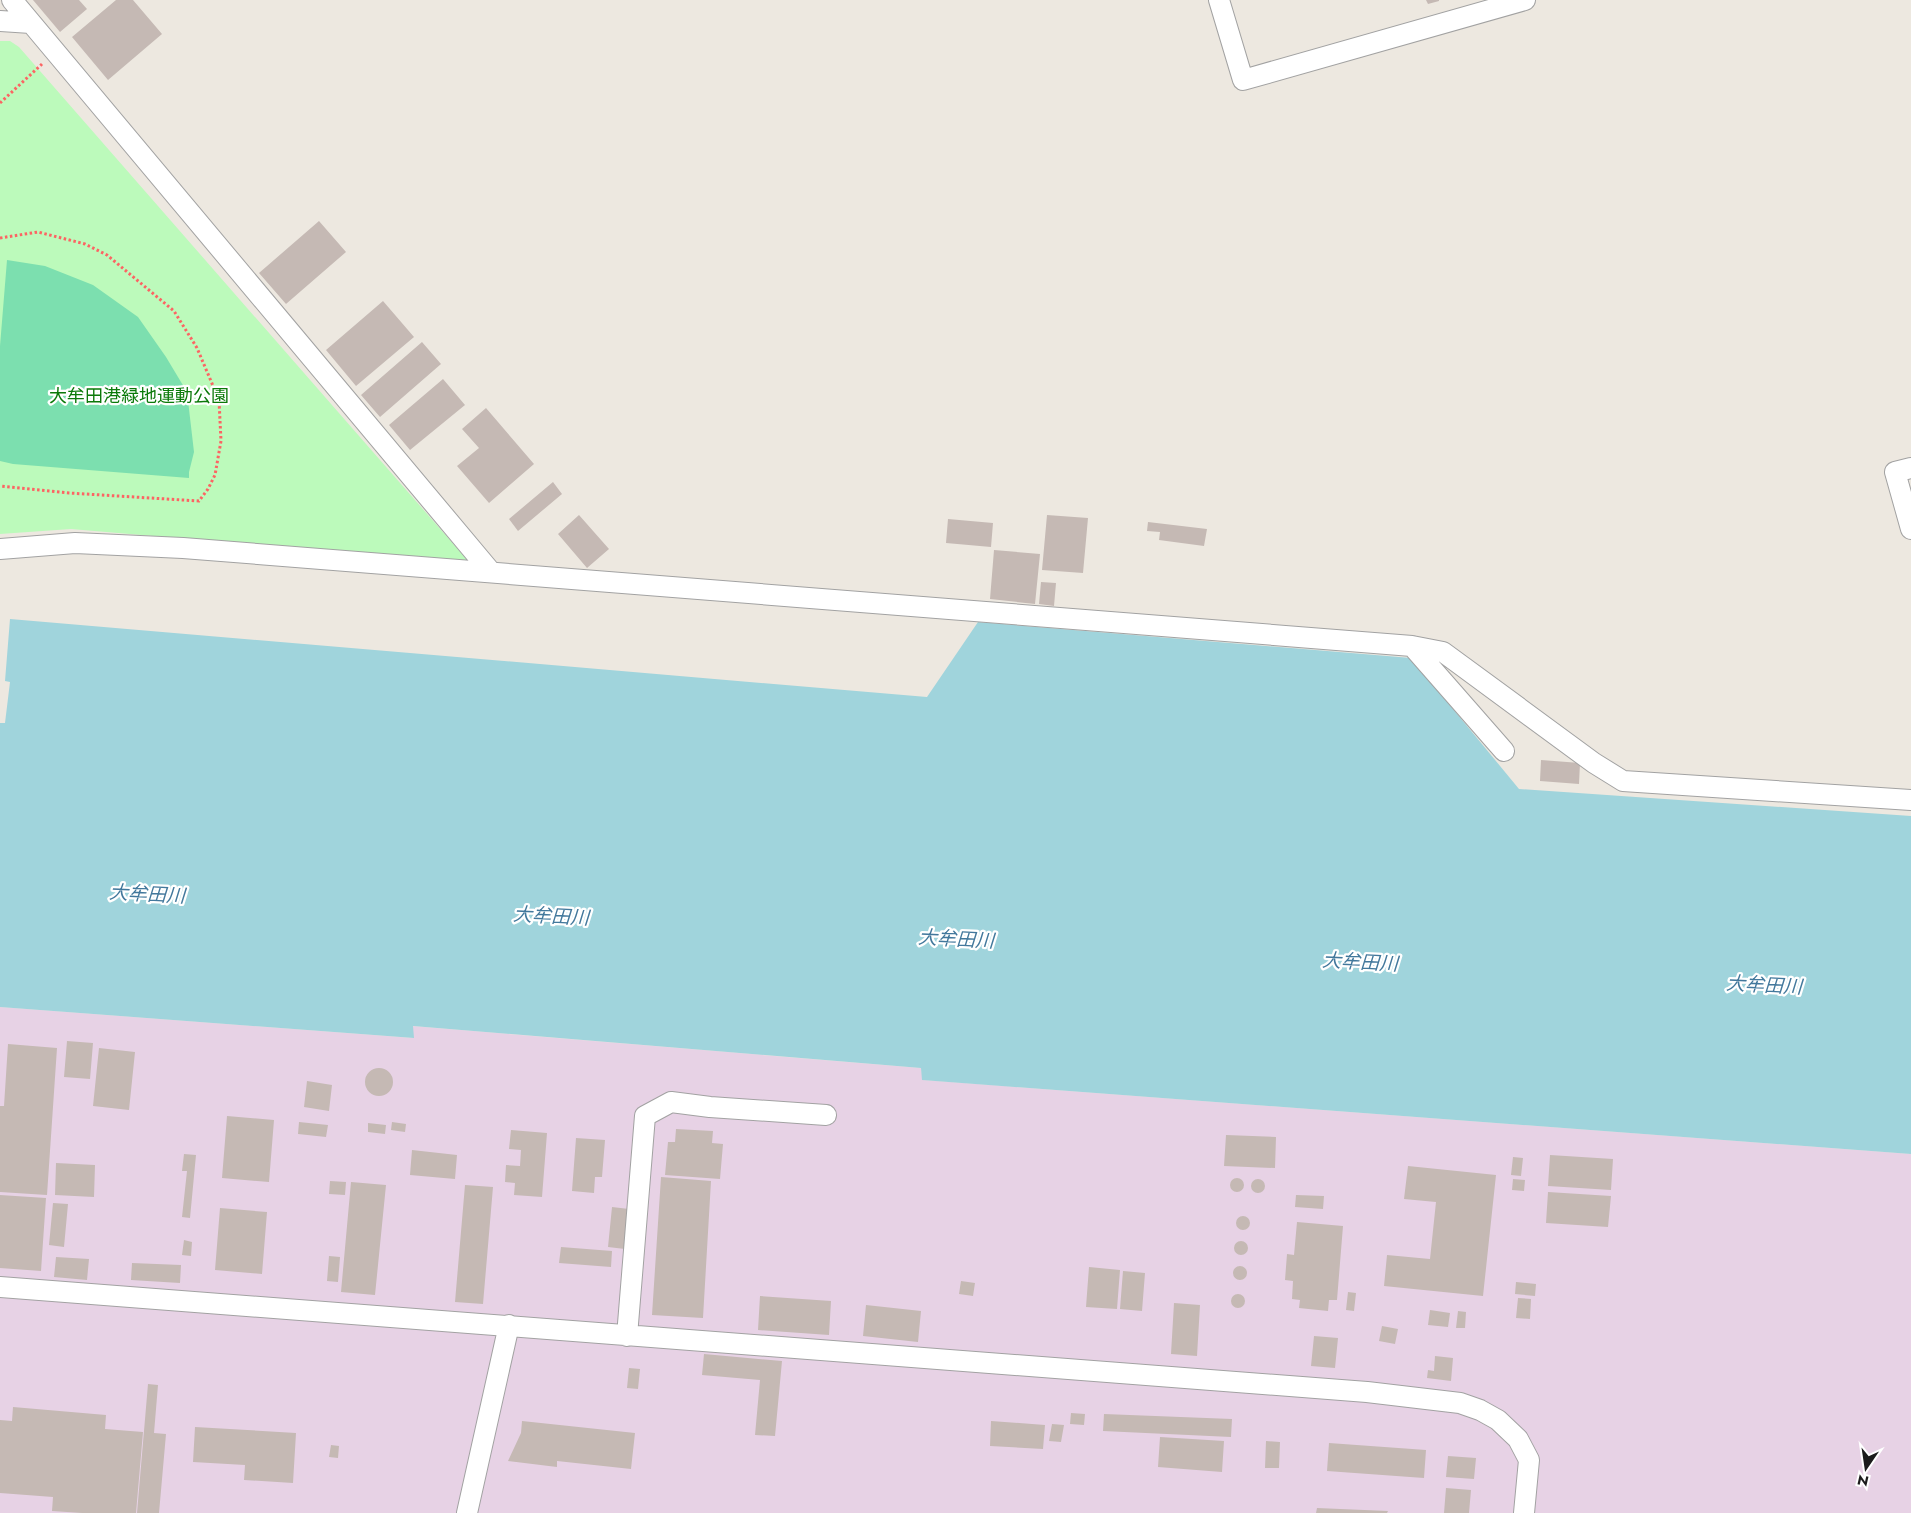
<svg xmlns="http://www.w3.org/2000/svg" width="1911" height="1513" font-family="Jost,'Noto Sans JP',sans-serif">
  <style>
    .industrial { fill: #e7d2e5 }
    .park { fill: #bcfabb }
    .pitch { fill: #7cdfaf }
    .water { fill: #a0d4dc }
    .building { fill: #c5b9b4 }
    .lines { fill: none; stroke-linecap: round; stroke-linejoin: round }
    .minor-casing { stroke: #a2a2a2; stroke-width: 22 }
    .path { stroke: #fc6463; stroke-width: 3; stroke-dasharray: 2.5 2.5; stroke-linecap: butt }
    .minor { stroke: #fff; stroke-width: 20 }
    .labels { text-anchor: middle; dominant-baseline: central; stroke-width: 4.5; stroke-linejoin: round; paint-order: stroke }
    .park-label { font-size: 18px; fill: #0b7909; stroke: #fff }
    .water-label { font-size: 19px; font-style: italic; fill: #42789c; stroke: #fff }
  </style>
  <rect width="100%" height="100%" fill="#ede8e0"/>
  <path class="industrial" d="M0,1007L413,1038L412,1026L921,1068L923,1080L1911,1154V1513H0Z"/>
  <path class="park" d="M0,41H10L19,47L470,563L71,529L0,534Z"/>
  <path class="pitch" d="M7,260L45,266L93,285L138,317L166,357L187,392L194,452L189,472V478L13,464L0,461V346Z"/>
  <path class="water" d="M10,619L927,697L978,622L1411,658L1519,789L1911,816V1154L922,1080L921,1068L413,1026L414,1038L0,1007V723H5L10,682L5,681Z"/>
  <path class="building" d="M33,0H79L87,9L60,32Z
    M116,0H133L162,34L108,80L72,37Z
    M1426,0H1439V1L1428,4Z
    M319,221L346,252L286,304L259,273Z
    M383,301L414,337L356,386L326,350Z
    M422,342L441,364L380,417L361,395Z
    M443,379L465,405L410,450L389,425Z
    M486,408L534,464L489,503L457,466L479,448L462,429Z
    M553,482L562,494L518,531L509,519Z
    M579,515L609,549L587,568L558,534Z
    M1047,515L1088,518L1083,573L1042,570Z
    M948,519L993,523L991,547L946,543Z
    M1148,522L1207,529L1204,546L1159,540L1160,532L1147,531Z
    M994,550L1040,554L1035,604L990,599Z
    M1041,582L1056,583L1054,606L1039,604Z
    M1541,760L1580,763L1579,784L1540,781Z
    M67,1041L93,1043L90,1079L64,1077Z
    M8,1044L57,1048L47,1195L0,1192V1106H4Z
    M99,1048L135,1052L129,1110L93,1106Z
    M365 1082a14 14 0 1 1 28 0a14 14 0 1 1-28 0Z
    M307,1081L332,1085L329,1111L304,1107Z
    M227,1116L274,1120L269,1182L222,1178Z
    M299,1122L328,1125L326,1137L298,1134Z
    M392,1122L406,1124L405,1132L391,1130Z
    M368,1123L386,1125L385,1134L368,1132Z
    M676,1129L713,1131L712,1143L723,1144L720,1179L665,1175L668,1142H675Z
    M511,1130L547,1133L542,1197L514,1195L515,1183L505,1182L506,1165L520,1166L521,1150L509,1149Z
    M1226,1135L1276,1137L1275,1168L1224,1166Z
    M576,1138L605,1140L602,1177H595L594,1193L572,1191Z
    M412,1150L457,1155L455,1179L410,1175Z
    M184,1154L196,1155L190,1218L182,1217L187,1171H182Z
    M1550,1155L1613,1159L1611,1190L1548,1186Z
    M1513,1157L1523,1158L1521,1176L1511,1175Z
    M56,1163L95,1165L94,1197L55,1195Z
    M1408,1166L1496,1175L1483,1296L1384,1286L1387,1255L1430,1259L1436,1202L1404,1199Z
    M661,1177L711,1181L703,1318L652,1315Z
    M1230 1185a7 7 0 1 1 14 0a7 7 0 1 1-14 0Z
    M1251 1186a7 7 0 1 1 14 0a7 7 0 1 1-14 0Z
    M1513,1179L1525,1180L1524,1191L1512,1190Z
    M330,1181L346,1182L345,1195L329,1194Z
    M351,1182L386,1185L375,1295L341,1292Z
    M465,1185L493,1187L483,1304L455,1302Z
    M1548,1192L1611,1196L1608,1227L1546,1223Z
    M0,1195L46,1198L41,1271L0,1268Z
    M1296,1195L1324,1196L1323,1209L1295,1207Z
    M53,1203L68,1204L64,1247L49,1245Z
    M612,1207L629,1209L625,1249L608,1247Z
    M220,1208L267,1212L262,1274L215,1270Z
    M1236 1223a7 7 0 1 1 14 0a7 7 0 1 1-14 0Z
    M1297,1222L1343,1226L1337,1300H1329L1328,1311L1299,1308L1300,1300L1292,1299L1293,1281L1285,1280L1287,1254L1294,1255Z
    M184,1240L192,1242L191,1256L182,1255Z
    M1234 1248a7 7 0 1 1 14 0a7 7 0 1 1-14 0Z
    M561,1247L612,1251L611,1267L559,1263Z
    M329,1256L340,1257L338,1282L327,1281Z
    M56,1257L89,1259L87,1280L54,1277Z
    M132,1263L181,1265L180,1283L131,1280Z
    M1233 1273a7 7 0 1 1 14 0a7 7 0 1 1-14 0Z
    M1089,1267L1120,1270L1117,1309L1086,1307Z
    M1123,1271L1145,1273L1142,1311L1120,1309Z
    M961,1281L975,1283L973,1296L959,1294Z
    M1516,1282L1536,1284L1535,1296L1515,1294Z
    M1348,1292L1356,1293L1354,1311L1346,1310Z
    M1231 1301a7 7 0 1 1 14 0a7 7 0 1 1-14 0Z
    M760,1296L831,1301L829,1335L758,1330Z
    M1518,1298L1531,1299L1530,1319L1516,1318Z
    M1174,1303L1200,1305L1197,1356L1171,1354Z
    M866,1305L921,1311L918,1342L863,1336Z
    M1430,1310L1450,1313L1448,1327L1428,1325Z
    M1458,1311L1466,1312L1465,1328H1456Z
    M1382,1326L1398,1329L1395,1344L1379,1341Z
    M1314,1336L1338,1338L1335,1368L1311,1366Z
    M704,1354L782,1361L775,1436L755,1435L760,1380L702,1375Z
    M1435,1356L1453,1358L1451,1381L1427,1378L1428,1370L1434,1371Z
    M629,1368L640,1369L638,1389L627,1388Z
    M148,1384L158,1385L154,1433L166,1434L159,1513H137Z
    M13,1407L106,1415L105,1429L143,1432L136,1513H82L52,1511L53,1497L0,1493V1420L12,1421Z
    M1071,1413L1085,1414L1084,1425L1070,1424Z
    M1104,1414L1232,1419L1231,1437L1103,1431Z
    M522,1421L635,1433L631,1469L557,1461V1467L508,1461L521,1433Z
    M991,1421L1045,1425L1043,1449L990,1446Z
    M1052,1424L1064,1425L1061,1442L1049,1441Z
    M195,1427L296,1433L293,1483L244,1480L245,1465L193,1462Z
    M1160,1437L1224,1441L1222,1472L1158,1467Z
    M1266,1441L1280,1442L1279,1468H1265Z
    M1329,1443L1426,1450L1424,1478L1327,1471Z
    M331,1445L339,1446L338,1458L329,1457Z
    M1448,1456L1476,1458L1474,1479L1446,1477Z
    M1446,1488L1471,1490L1469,1513H1444Z
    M1317,1508L1388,1511L1387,1513H1316Z"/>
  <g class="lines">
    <defs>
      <path id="minor" d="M12,0L491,572
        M1219,0L1243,80L1525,0
        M0,21L31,23
        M1911,468L1895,472L1911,529
        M0,549L75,543L183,548L1412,646L1443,652L1594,763L1623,781L1911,800
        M1412,646L1504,751
        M0,1287L1367,1392L1460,1403L1480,1410L1498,1420L1518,1439L1529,1460L1524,1513
        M627,1336L645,1116L671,1102L710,1107L826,1115
        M467,1513L509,1325"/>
    </defs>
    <use href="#minor" class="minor-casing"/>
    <path class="path" d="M0,103L42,64
      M0,238L38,232L85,244L107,255L174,311L197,348L219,400L221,441L215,475L208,489L199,501L69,493L0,486"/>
    <use href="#minor" class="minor"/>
  </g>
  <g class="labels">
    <g class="park-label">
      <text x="139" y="396">大牟田港緑地運動公園</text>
    </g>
    <g class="water-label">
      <text transform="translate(147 894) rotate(3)">大牟田川</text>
      <text transform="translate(551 916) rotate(3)">大牟田川</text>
      <text transform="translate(956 939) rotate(3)">大牟田川</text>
      <text transform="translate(1360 962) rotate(3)">大牟田川</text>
      <text transform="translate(1764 985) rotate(3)">大牟田川</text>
    </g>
  </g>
  <g transform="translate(1866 1468) rotate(193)" stroke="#ffffff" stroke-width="4" paint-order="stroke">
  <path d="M0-4L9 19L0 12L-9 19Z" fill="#1b1b1b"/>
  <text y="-8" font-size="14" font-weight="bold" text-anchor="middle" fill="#1b1b1b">N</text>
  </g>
</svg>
